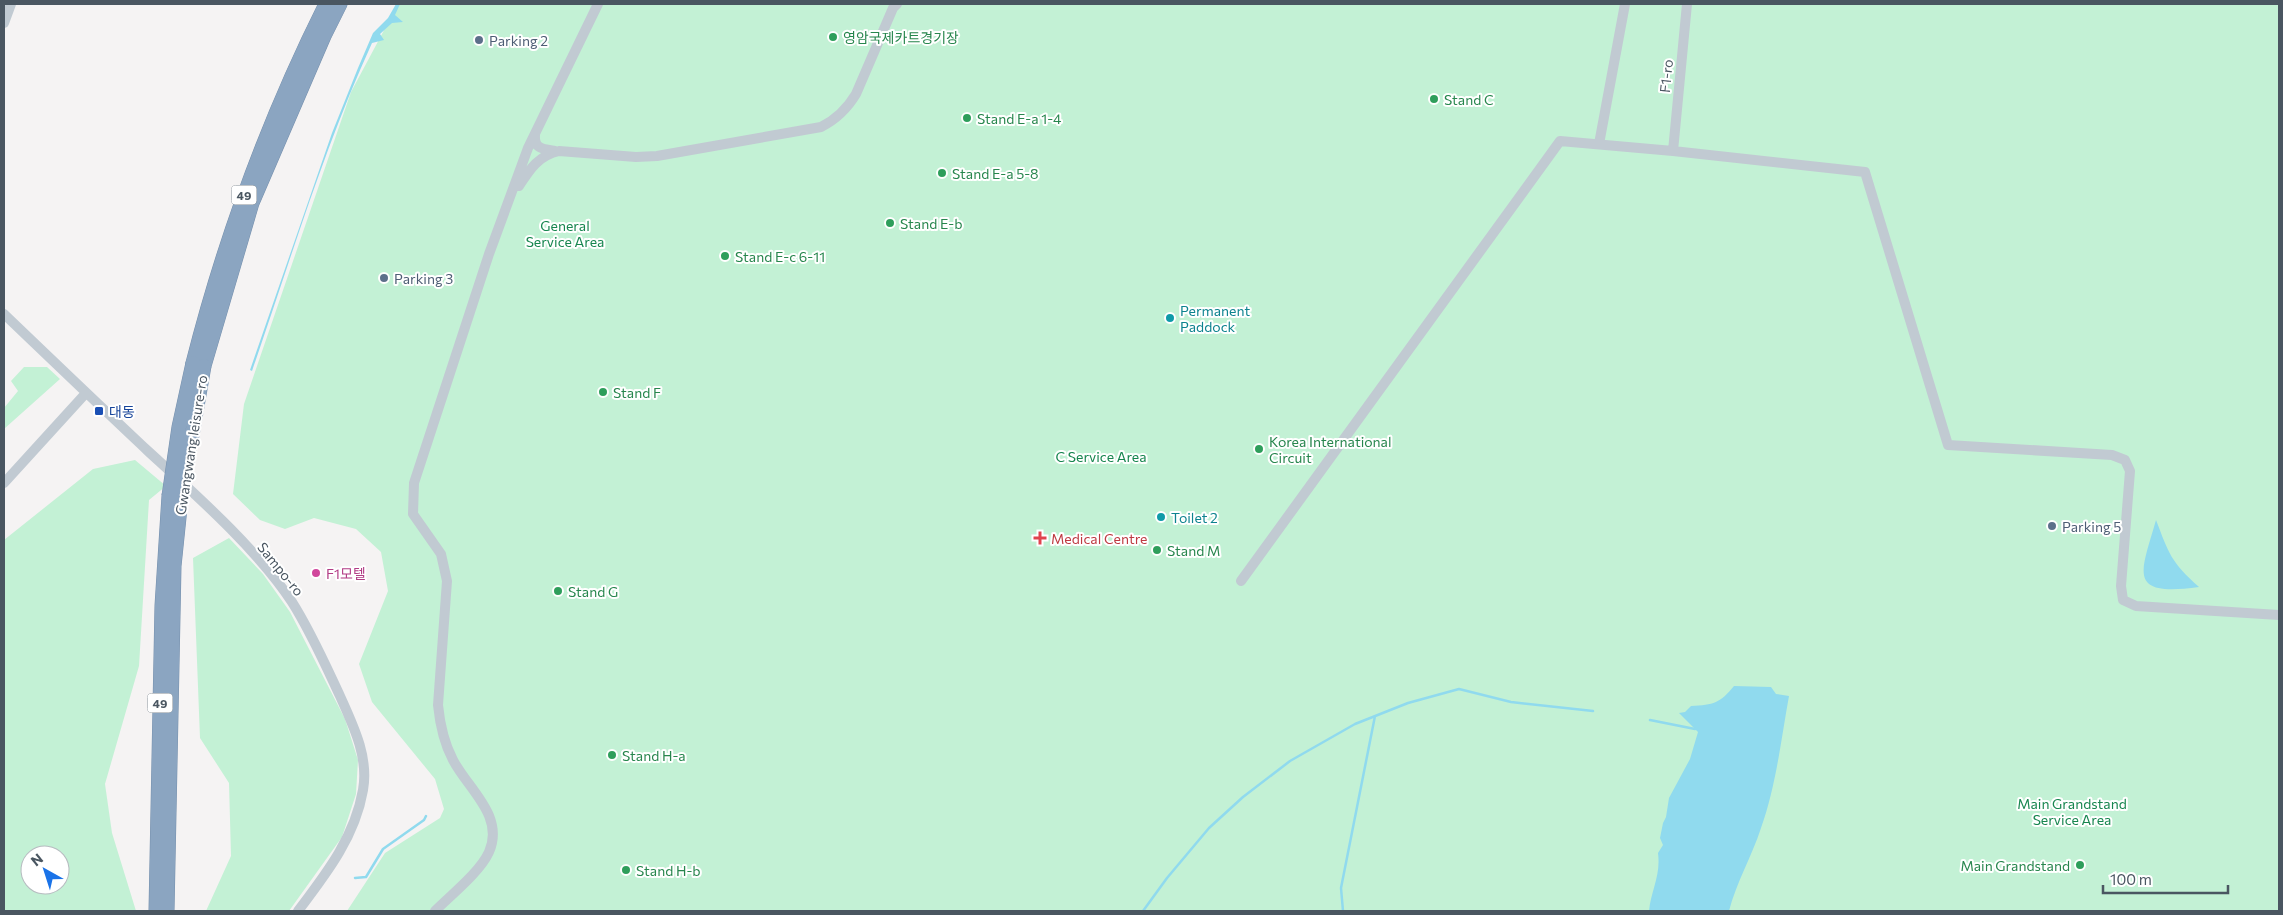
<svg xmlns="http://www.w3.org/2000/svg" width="2283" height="915" font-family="Commissioner,'Noto Sans KR',sans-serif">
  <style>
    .green { fill: #c3f1d5; fill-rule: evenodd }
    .water { fill: #90daee }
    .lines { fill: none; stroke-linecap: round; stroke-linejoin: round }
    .stream { stroke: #90daee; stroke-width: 2.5 }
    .highway-casing { stroke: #7690ad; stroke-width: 15 }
    .minor { stroke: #c1cad2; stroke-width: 10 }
    .highway { stroke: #8ba5c1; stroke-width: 14 }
    .highway-bridge-casing { stroke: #7690ad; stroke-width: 15; stroke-linecap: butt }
    .highway-bridge { stroke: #8ba5c1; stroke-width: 14 }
    .leisure-dot { fill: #2e9e5b; stroke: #fff; stroke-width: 2 }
    .service-dot { fill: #5c6f8a; stroke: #fff; stroke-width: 2 }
    .culture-dot { fill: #0f9aa8; stroke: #fff; stroke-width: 2 }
    .transit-dot { fill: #1a4fb4; stroke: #fff; stroke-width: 2 }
    .health-dot { fill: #e0444e; stroke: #fff; stroke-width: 2 }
    .hotel-dot { fill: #d1479c; stroke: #fff; stroke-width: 2 }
    .labels { text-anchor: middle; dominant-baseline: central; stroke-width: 4; stroke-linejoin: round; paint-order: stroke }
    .shield { fill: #fff; stroke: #808990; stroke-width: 1 }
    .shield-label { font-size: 12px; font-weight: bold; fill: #4a5661 }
    .leisure-label { font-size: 14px; fill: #27864d; stroke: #fff; text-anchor: start }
    .service-label { font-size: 14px; fill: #4e5e75; stroke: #fff; text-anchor: start }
    .street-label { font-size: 14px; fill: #4a5661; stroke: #fff }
    .park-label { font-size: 14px; fill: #17864f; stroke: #fff }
    .culture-label { font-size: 14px; fill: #0d838f; stroke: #fff; text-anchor: start }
    .transit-label { font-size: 14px; fill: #164399; stroke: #fff; text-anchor: start }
    .health-label { font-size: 14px; fill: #be3a42; stroke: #fff; text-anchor: start }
    .hotel-label { font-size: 14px; fill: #b23c85; stroke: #fff; text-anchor: start }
  </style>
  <rect width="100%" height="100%" fill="#f5f3f3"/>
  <path class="green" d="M398,4H2279V911H347L385,853L440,818L444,809L435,779L372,702L359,664L388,591L381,552L356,529L314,518L285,529L260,520L233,494L244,404L351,92Z
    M24,367H47L60,379L4,429V408L18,391L11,381Z
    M135,460L166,486L149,500L139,666L105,784L112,833L136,911H4V540L93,469ZM30,855H60V885H30Z
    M229,538L263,574L290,612L345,719L358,760L356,794L342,837L289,911H206L231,856L229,783L200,738L193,558Z"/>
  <path class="water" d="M396,4H400L395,15L403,22L392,23L380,34L384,40L372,43C324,148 290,261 252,371L250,370L332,133L358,68L373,33L388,18Z
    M2156,520C2169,554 2171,562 2199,587C2126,597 2141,573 2156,520Z
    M1734,686L1771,687L1776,694L1789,696C1781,740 1776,786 1761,828C1752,856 1736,883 1729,911H1649C1651,890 1661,876 1658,853L1663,845L1660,838L1663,823L1666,817L1669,798L1690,759L1698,732L1679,713L1685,712L1691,706C1714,705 1720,703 1734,686Z"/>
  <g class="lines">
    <path class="stream" d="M1650,720L1695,729
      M355,878L366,877L383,849L424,820L426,816
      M1143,911L1167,878L1209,828L1243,797L1290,761L1355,724L1408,703L1459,689L1511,702L1593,711
      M1343,911L1341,888L1375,716"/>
    <defs>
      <path id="highway" d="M193,363C225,237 268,120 326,4
        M204,366L252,203L324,36L340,4
        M156,911L162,606L169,496
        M167,911L174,566L181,498"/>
    </defs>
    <use href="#highway" class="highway-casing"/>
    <path class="minor" d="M4,23L11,4
      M535,135C534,149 543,149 555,151
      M1599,144L1625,4
      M1673,151L1687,4
      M519,186C530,169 538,156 559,151L636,157L657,156L821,127C837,119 847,109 856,94L893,8L897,4
      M4,314C52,360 100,406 149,452C196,495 257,549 292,602C311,632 325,664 340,696C353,725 369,757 363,790C355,837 326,874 298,911
      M4,483L86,393
      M1241,581L1560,141L1673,151L1865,172L1948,445L2112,455L2125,460L2130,471L2121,586L2123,600L2136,606L2279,615
      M435,911C451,895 480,872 489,852C505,816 468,789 453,760C444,743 440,725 438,705L447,581L441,554L413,514L414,483L489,254L528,148L598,4"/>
    <use href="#highway" class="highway"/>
    <defs>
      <path id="highway-bridge" d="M169,496L179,427L193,363
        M181,498L204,366"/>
    </defs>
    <use href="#highway-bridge" class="highway-bridge-casing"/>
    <use href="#highway-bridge" class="highway-bridge"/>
  </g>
  <g class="leisure-dot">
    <circle cx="833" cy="37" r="5"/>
    <circle cx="1434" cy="99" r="5"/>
    <circle cx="967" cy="118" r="5"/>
    <circle cx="942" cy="173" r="5"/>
    <circle cx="890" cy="223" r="5"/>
    <circle cx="725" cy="256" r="5"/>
    <circle cx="603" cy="392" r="5"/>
    <circle cx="1259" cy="449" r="5"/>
    <circle cx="1157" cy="550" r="5"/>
    <circle cx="558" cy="591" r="5"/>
    <circle cx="612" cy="755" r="5"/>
    <circle cx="2080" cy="865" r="5"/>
    <circle cx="626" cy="870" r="5"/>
  </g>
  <g class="service-dot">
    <circle cx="479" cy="40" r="5"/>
    <circle cx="384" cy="278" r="5"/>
    <circle cx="2052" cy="526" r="5"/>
  </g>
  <g class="culture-dot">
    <circle cx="1170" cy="318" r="5"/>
    <circle cx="1161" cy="517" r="5"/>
  </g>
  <rect class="transit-dot" x="94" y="406" width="10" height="10" rx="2.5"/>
  <path class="health-dot" d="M1037.5 530.5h5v5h5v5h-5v5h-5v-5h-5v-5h5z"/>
  <circle class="hotel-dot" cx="316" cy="573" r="5"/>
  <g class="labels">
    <g class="shield">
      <rect x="231.5" y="185.5" width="25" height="19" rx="4"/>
      <rect x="147.5" y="693.5" width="25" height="19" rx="4"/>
    </g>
    <g class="shield-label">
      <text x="244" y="195">49</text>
      <text x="160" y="703">49</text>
    </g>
    <g class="leisure-label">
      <text x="843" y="37">영암국제카트경기장</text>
      <text x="1444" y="99">Stand C</text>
      <text x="977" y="118">Stand E-a 1-4</text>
      <text x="952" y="173">Stand E-a 5-8</text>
      <text x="900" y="223">Stand E-b</text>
      <text x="735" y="256">Stand E-c 6-11</text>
      <text x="613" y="392">Stand F</text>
      <text x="1269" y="441">Korea International<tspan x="1269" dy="16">Circuit</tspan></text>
      <text x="1167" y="550">Stand M</text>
      <text x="568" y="591">Stand G</text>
      <text x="622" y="755">Stand H-a</text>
      <text x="2070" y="865" text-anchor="end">Main Grandstand</text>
      <text x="636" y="870">Stand H-b</text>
    </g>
    <g class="service-label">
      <text x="489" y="40">Parking 2</text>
      <text x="394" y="278">Parking 3</text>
      <text x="2062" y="526">Parking 5</text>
    </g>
    <g class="street-label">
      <text transform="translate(1666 76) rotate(-84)">F1-ro</text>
      <text transform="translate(191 445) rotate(-81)">Gwangwang leisure-ro</text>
      <text transform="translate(281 569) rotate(51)">Sampo-ro</text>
    </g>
    <g class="park-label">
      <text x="565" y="225">General<tspan x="565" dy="16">Service Area</tspan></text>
      <text x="1101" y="456">C Service Area</text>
      <text x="2072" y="803">Main Grandstand<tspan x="2072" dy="16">Service Area</tspan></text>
    </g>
    <g class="culture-label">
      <text x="1180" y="310">Permanent<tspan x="1180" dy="16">Paddock</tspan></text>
      <text x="1171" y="517">Toilet 2</text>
    </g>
    <g class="transit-label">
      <text x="109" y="411">대동</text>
    </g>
    <g class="health-label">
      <text x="1051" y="538">Medical Centre</text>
    </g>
    <g class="hotel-label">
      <text x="326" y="573">F1모텔</text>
    </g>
  </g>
  <rect width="2283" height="915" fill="none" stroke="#4a5661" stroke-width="10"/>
  <g transform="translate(45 870) rotate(321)"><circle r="24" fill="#ffffff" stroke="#b7bbc0"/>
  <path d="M0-4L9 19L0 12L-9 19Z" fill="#1a73e8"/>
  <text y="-8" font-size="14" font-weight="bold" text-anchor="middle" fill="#4a5661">N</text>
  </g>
  <path d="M2103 885v8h125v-8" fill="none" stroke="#4a5661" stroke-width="2.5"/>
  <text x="2110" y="885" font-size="15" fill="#4a5661" stroke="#ffffff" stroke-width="4" paint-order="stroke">100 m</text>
</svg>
